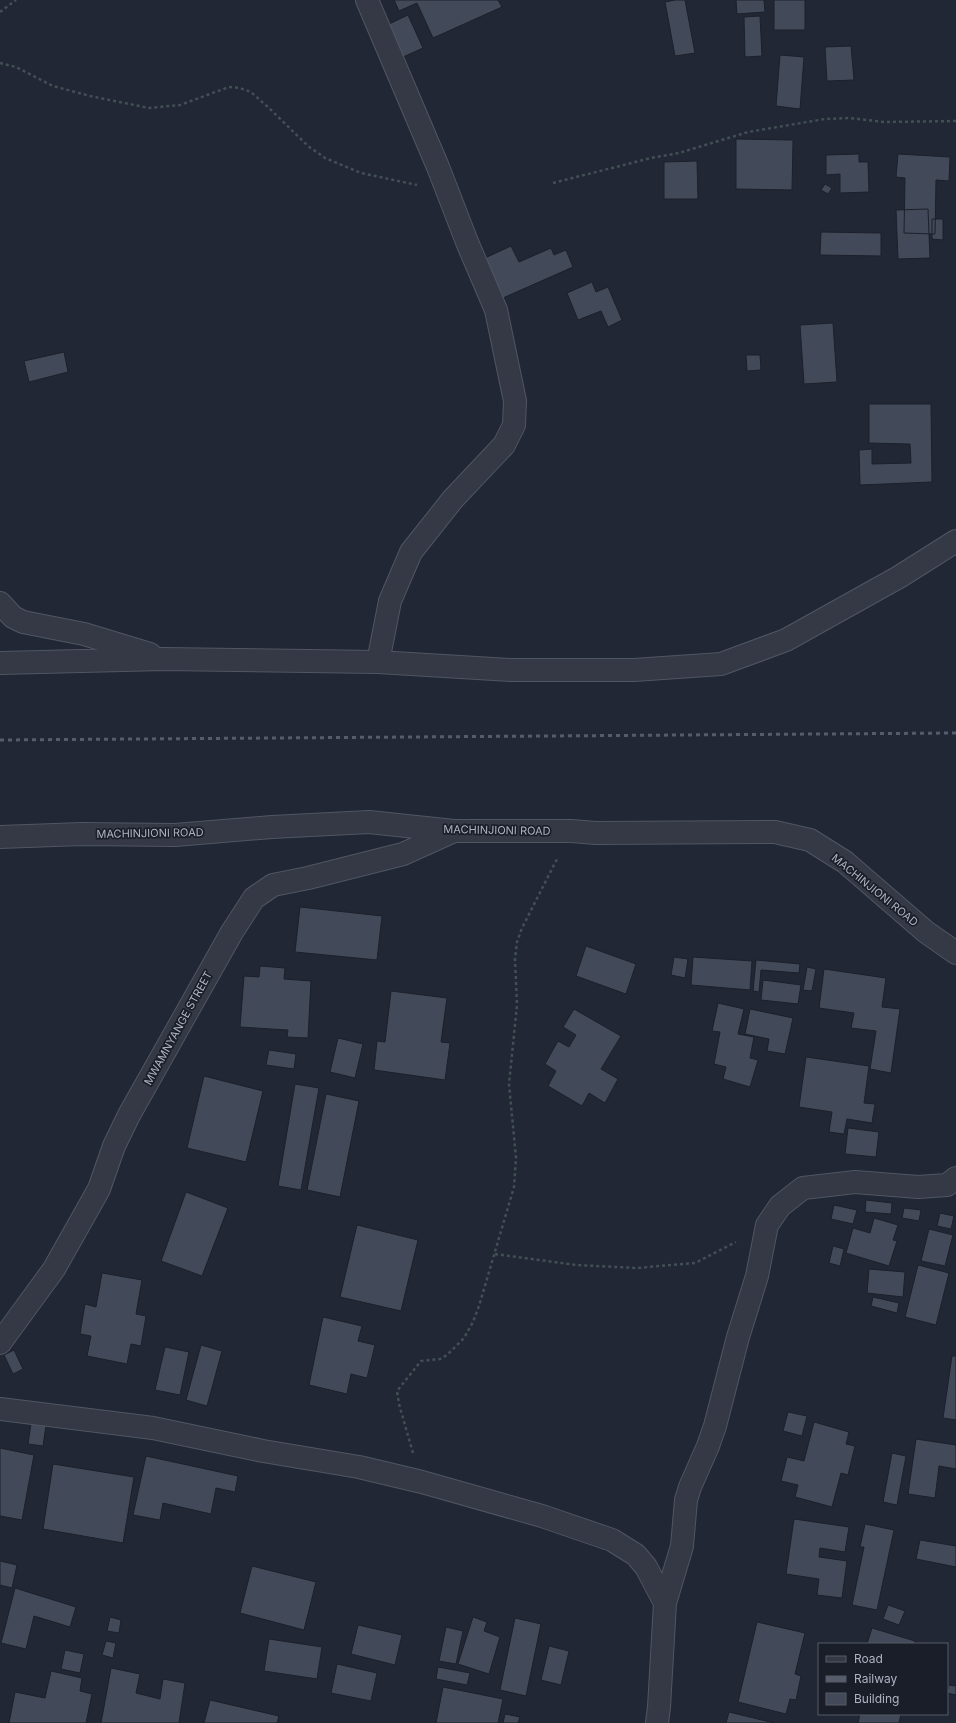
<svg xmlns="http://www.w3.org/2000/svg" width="956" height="1723" font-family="Inter,sans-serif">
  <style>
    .building { fill: #424959; stroke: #1c202b }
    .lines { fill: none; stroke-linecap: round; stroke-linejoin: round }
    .minor-casing { stroke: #515663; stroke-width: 24 }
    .path { stroke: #425055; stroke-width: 2.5; stroke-dasharray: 3 3; stroke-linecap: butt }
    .minor { stroke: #343945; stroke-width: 22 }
    .rail { stroke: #565c6c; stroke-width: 3; stroke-dasharray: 4 4; stroke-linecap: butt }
    .labels { text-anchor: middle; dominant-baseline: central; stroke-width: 3.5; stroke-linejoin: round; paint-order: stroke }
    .street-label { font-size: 11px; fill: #aeb3c2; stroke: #1a1e29 }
  </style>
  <rect width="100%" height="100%" fill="#212734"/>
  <path class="building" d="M394,0H498L502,7L433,38L417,3L399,11Z
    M675,0H685L695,53L675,56L665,2Z
    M736,0H764L765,12L737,14Z
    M774,0H805V30H774Z
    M408,15L423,48L403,57L389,24Z
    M760,16L762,56L745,57L744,17Z
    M851,46L854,80L827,81L825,47Z
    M780,55L804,57L800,109L776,106Z
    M736,139L793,140L792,190L736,189Z
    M859,154V162H868L869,192L840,193V174L826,175V155Z
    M898,154L950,157L949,181L936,180L935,234L904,233L905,178L896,177Z
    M697,161L698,199H664V162Z
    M825,184L832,188L828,194L821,190Z
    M928,209L930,258L898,259L896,210Z
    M932,219H943V240L932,239Z
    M821,232L881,233V256L820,255Z
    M511,246L519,262L551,248L554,255L566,250L573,267L503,298L485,258Z
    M592,282L596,292L608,287L622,320L608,327L601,311L578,320L567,293Z
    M833,323L837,382L804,384L800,325Z
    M64,352L68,372L29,382L24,361Z
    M746,355H760L761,370L747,371Z
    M869,404H931L932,482L860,485L859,450L872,449V464L911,463L910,444L869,443Z
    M300,907L382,916L377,960L295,952Z
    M586,946L636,964L626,994L576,976Z
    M674,957L688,959L685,978L671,975Z
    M693,957L752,961L750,990L691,985Z
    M756,960L800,964L799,973L761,970L759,992L753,991Z
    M260,966L285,968L284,979L311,981L308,1038L287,1037L288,1030L240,1027L244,976L259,977Z
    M807,967L816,969L812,991L803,990Z
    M824,969L886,978L882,1007L900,1009L891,1073L870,1069L876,1031L851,1028L854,1013L819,1008Z
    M763,980L801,985L798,1004L761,1000Z
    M391,991L447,998L441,1042L450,1043L445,1080L374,1070L377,1041L385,1042Z
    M718,1003L744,1009L738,1034L754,1037L750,1058L758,1060L750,1087L723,1079L726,1067L714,1064L720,1032L712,1031Z
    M574,1009L621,1036L601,1069L618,1079L605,1103L589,1093L582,1106L548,1086L556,1071L545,1064L558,1041L569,1047L576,1035L563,1027Z
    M750,1009L793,1018L785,1054L767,1051L769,1039L745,1034Z
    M338,1038L363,1044L355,1078L330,1072Z
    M269,1050L296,1054L294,1069L266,1065Z
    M806,1057L869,1066L864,1103L875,1104L872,1123L847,1119L844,1134L829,1132L832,1112L799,1107Z
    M204,1076L263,1091L246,1162L187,1148Z
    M295,1084L319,1088L301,1190L278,1186Z
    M326,1094L359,1101L340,1197L307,1190Z
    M848,1128L879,1132L876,1157L845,1154Z
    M186,1192L228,1208L202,1276L161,1261Z
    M866,1200L892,1203L891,1214L865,1212Z
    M834,1205L857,1210L853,1224L831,1219Z
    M904,1208L921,1210L919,1221L902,1218Z
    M940,1213L954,1216L951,1229L937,1226Z
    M874,1218L898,1225L893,1240L897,1241L889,1266L846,1253L853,1228L870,1233Z
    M357,1225L418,1240L401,1311L340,1297Z
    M929,1229L953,1235L945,1266L921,1261Z
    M833,1246L844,1249L840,1266L829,1263Z
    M918,1265L949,1273L936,1325L905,1317Z
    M869,1269L905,1272L903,1297L867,1293Z
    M102,1273L142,1280L136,1314L146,1316L141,1346L131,1344L127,1364L87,1356L91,1336L80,1334L85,1304L96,1307Z
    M873,1297L899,1303L897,1313L871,1306Z
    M323,1317L362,1326L358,1341L375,1345L367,1378L351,1374L347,1394L309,1385Z
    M201,1345L222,1351L207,1406L186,1400Z
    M165,1347L189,1352L180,1395L155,1390Z
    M14,1350L23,1369L13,1374L4,1355Z
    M952,1356H956V1420L943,1418Z
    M788,1412L807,1416L802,1436L783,1431Z
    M32,1416L47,1419L43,1446L28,1444Z
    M814,1422L849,1432L846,1444L855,1446L848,1475L841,1473L832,1507L795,1497L798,1485L781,1481L787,1457L804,1461Z
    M916,1439L956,1445V1469L939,1466L935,1498L908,1494Z
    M0,1448L34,1455L22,1520L0,1516Z
    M892,1453L906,1456L897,1505L883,1502Z
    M146,1456L238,1476L235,1492L216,1488L211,1514L163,1503L160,1520L133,1515Z
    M53,1464L134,1477L123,1543L43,1529Z
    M794,1519L849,1527L845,1552L820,1548L819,1557L847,1561L842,1598L817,1595L819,1579L786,1574Z
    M865,1524L894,1530L877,1610L852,1605L864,1547H860Z
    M920,1540L956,1546V1567L916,1559Z
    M0,1561L17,1565L12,1588L0,1585Z
    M252,1566L316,1582L304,1630L240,1613Z
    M15,1588L76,1607L70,1627L34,1616L26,1649L1,1643Z
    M888,1605L905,1611L899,1625L883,1619Z
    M110,1617L121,1620L119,1633L107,1631Z
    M473,1617L487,1622L484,1631L500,1637L489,1674L458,1664Z
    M515,1618L541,1624L526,1696L500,1690Z
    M757,1622L805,1633L795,1674L801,1676L796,1700L790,1699L786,1714L738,1702Z
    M358,1625L402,1635L395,1665L351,1654Z
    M446,1627L463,1631L456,1664L439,1661Z
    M872,1628L915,1641L914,1644H867Z
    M269,1639L322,1647L317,1679L264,1671Z
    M106,1641L116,1643L113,1658L102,1655Z
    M549,1646L569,1651L561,1685L541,1680Z
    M65,1650L84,1654L80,1673L61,1669Z
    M337,1664L377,1673L371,1701L331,1693Z
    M438,1667L470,1673L467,1685L436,1679Z
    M111,1668L140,1674L136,1693L160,1699L163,1679L185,1683L179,1723H101Z
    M51,1671L82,1678L80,1691L92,1694L86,1723H9L15,1692L45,1698Z
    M949,1685L956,1686V1695L947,1693Z
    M443,1687L503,1699L498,1723H436Z
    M210,1700L279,1716L277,1723H204Z
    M729,1712L774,1723H726Z
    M505,1714L520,1717L518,1723H503Z
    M860,1714H901L899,1723H858Z"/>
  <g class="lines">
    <defs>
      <path id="minor" d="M367,0L438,167L467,242L496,310L515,401L514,425L504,445L453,499L411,552L390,601L378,662
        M0,603L13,617L23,622L84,634L150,654
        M0,663L164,659L378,662L511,670H634L721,664L786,640L899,577L956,541
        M0,837L82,834L175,835L272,827L369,822L454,831H571L596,833L775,832L810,840L845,862L926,932L956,953
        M0,1343L54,1269L99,1189L114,1146L129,1115L232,932L254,898L273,885L308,878L403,854L454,831
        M0,1409L153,1428L263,1451L359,1467L422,1482L542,1516L612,1540L636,1555L646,1567L665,1603
        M657,1723L659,1707L665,1603L682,1546L686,1500L690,1487L708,1446L715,1426L738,1337L757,1276L767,1225L780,1206L803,1188L855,1182L918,1187L947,1185L956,1178"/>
    </defs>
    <use href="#minor" class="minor-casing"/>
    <path class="path" d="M0,12L16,0
      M0,63L16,67L53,86L90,96L149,108L180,105L229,87L240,88L251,92L269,108L308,146L325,158L361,173L417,185
      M553,183L651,158L679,153L748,132L825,119L850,118L884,122L956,121
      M495,1254L576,1265L637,1268L695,1263L736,1242
      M413,1453L399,1404L397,1391L421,1361L440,1359L447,1355L464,1338L473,1322L479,1306L514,1187L516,1158L509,1084L517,1005L515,959L517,942L522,928L558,857"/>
    <use href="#minor" class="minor"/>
    <path class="rail" d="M0,740L956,733"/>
  </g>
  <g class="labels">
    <g class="street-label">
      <text transform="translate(497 830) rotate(1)">MACHINJIONI ROAD</text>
      <text transform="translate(150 833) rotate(-1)">MACHINJIONI ROAD</text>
      <text transform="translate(875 890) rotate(39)">MACHINJIONI ROAD</text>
      <text transform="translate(178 1028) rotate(-61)">MWAMNYANGE STREET</text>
    </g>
  </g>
  <rect x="818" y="1643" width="130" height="72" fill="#1a1e29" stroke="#555a66"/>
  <rect x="826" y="1656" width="20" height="6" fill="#343945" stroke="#555a66"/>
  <text x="854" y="1663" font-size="12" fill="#aeb3c2">Road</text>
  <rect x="826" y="1676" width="20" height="6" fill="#565c6c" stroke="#555a66"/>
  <text x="854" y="1683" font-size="12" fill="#aeb3c2">Railway</text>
  <rect x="826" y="1693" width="20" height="12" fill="#424959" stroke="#555a66"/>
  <text x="854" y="1703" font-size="12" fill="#aeb3c2">Building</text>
</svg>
